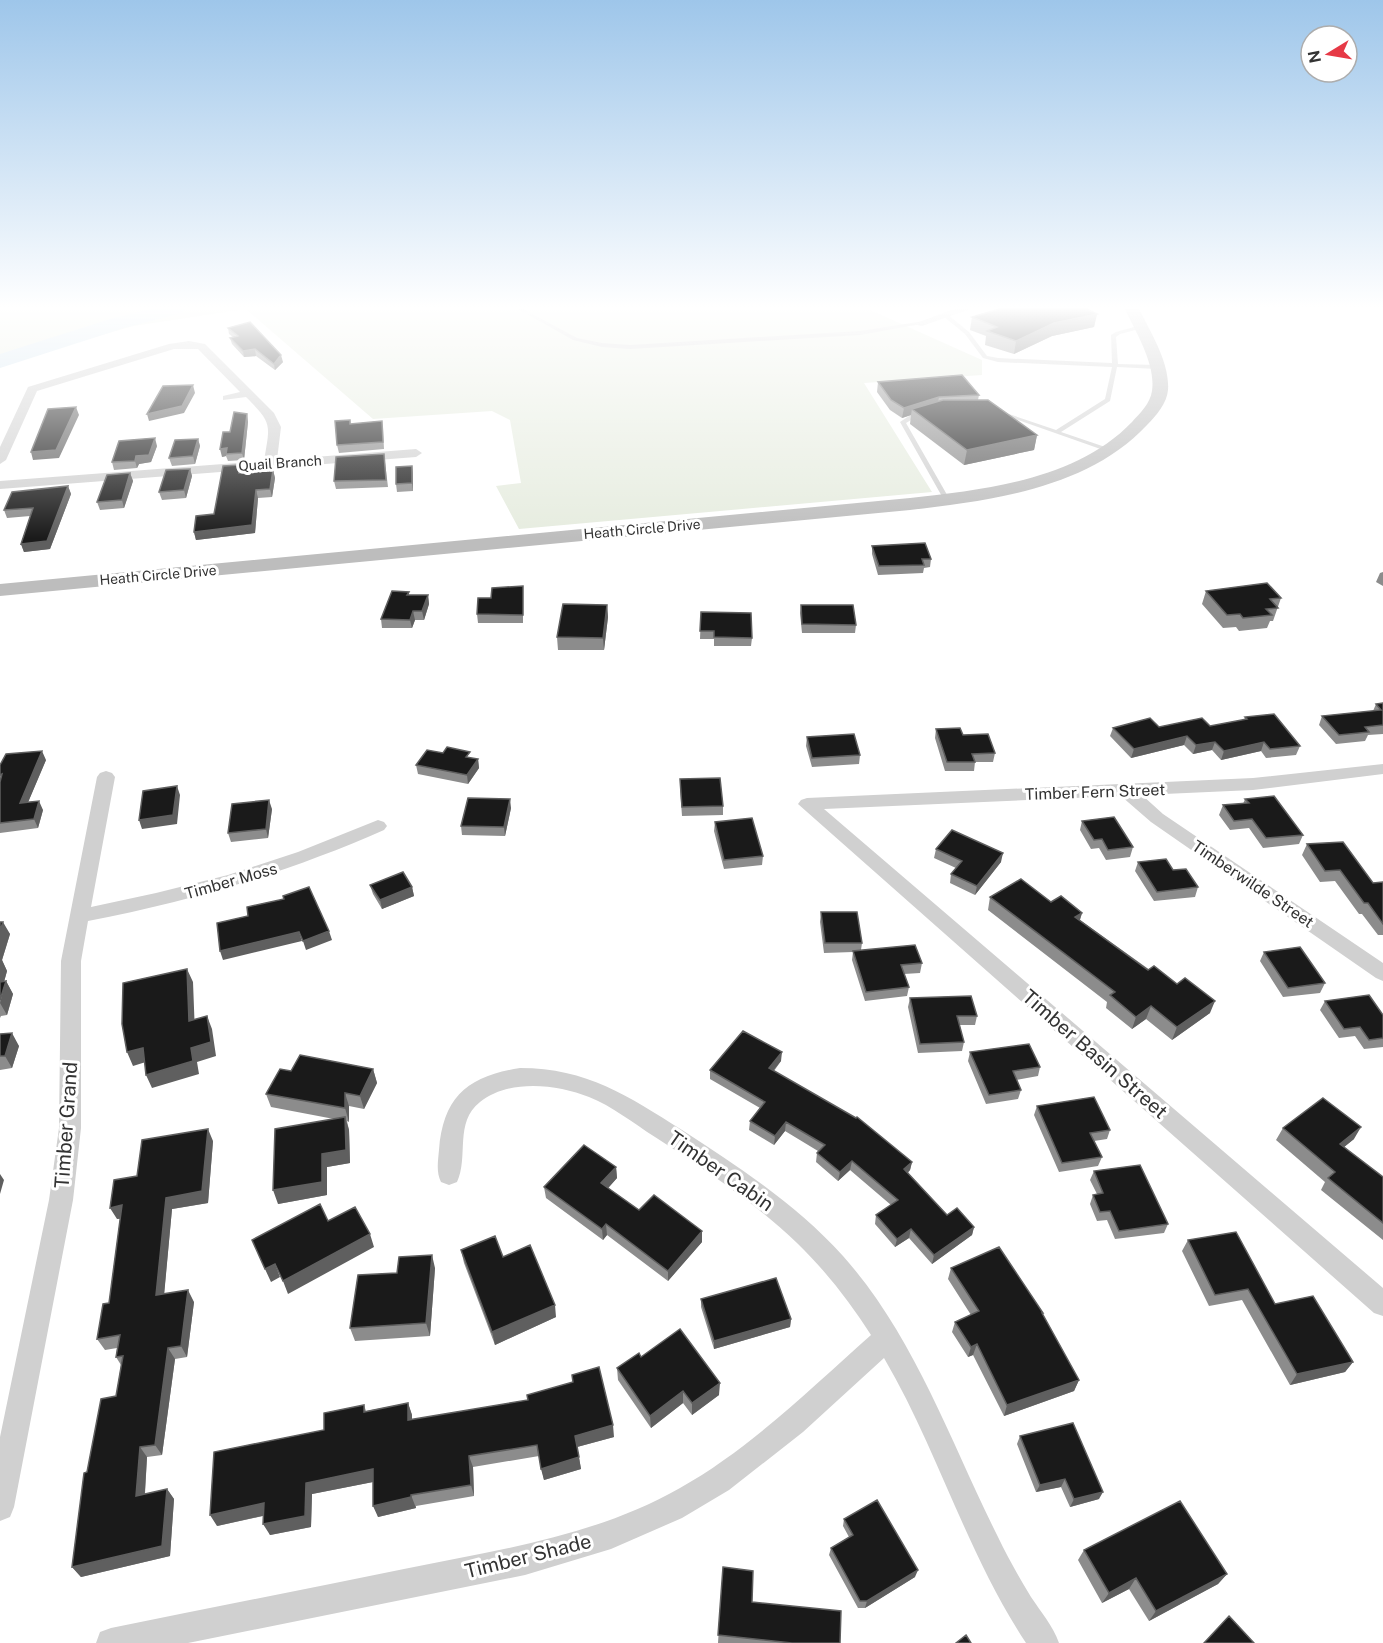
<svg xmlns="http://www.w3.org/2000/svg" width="1383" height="1643" font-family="'Public Sans',sans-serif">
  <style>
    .green { fill: #e6ecdf }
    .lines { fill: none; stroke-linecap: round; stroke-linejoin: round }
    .river { fill: #cfe2ee; fill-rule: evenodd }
    .lane { fill: #d0d0d0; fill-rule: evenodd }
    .street { fill: #d0d0d0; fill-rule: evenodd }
    .secondary { fill: #bdbdbd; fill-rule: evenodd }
    .wall { fill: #8c8c8c }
    .shaded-wall { fill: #5f5f5f }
    .building { fill: #1a1a1a; stroke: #5f5f5f; stroke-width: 1.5 }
    .labels { text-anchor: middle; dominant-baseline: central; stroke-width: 6; stroke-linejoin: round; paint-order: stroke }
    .far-street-label { font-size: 14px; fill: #333; stroke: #fff }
    .street-label { font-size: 16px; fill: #333; stroke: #fff }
    .near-street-label { font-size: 20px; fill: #333; stroke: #fff }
  </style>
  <rect width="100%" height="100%" fill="#fff"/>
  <path class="green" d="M0,309H868L982,360V375L864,383L932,492L519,529L496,486L521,483L510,420L492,411L373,419L246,309L133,326L0,365Z"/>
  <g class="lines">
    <path class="river" d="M150,309H185L182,313L124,328L0,368V354L110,319Z"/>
    <path class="lane" d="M518,309H523L577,338L602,343L630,345L860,331L918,322L921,324L860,335L630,349L602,347L573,340Z
      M943,314H947L969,332L987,356L998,358L1112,363L1111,335L1116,332L1141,325L1143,326V328L1120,334L1116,337L1118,364L1157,365L1160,367L1157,369L1117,367L1110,401L1061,432L1111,449L1112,450L1109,452L995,412L1000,411L1056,430L1105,399L1112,367L998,362L983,358L965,334L943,316Z
      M922,412L925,414L924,415L916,417L906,423L950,500L949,501L944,500L900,422L912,414Z"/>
    <path class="street" d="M955,309H970L922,326L913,324Z
      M189,341L205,344L274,413L281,427L277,460L416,449L422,453L416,457L0,489V481L264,461C270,424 273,424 246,397L223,400V396L240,392L198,349H174L37,391L6,460L0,464V447L28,387L169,344Z
      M1383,764V774L1253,790L1142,795L1163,814L1383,963V981L1376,978L1151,822L1121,796L824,809L1383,1288V1316L1374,1313L798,804L801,800L807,798L1253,778Z
      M106,771L112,773L115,777L91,907L156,893L228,875L298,852L378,820L384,822L387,826L384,830C289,872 191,901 88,921L81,961V1128L73,1200L14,1507L10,1517L0,1521V1437L49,1200L59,1128L61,961L97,777L100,773Z
      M520,1068C587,1068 628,1096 682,1130C739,1167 797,1205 843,1256C915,1337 950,1441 998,1537C1008,1558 1019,1577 1031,1597C1041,1612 1053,1626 1059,1643H1026C966,1552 938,1450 884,1358L803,1432L729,1490L682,1518L611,1549L525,1575L188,1643H96L100,1632L111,1628C209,1608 306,1589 404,1569C498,1550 596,1536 680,1488C751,1448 810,1389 871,1335C850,1302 825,1270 797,1243C754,1202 704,1169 655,1137C633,1123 612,1106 589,1097C556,1084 509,1079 480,1102C454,1122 469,1157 457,1182L449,1185L441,1182C436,1172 438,1161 439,1150C443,1096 469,1076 520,1068Z"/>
    <path class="secondary" d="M1125,309H1139C1151,333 1170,363 1168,390C1167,403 1156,416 1147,425C1087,489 992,500 910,510L0,596V584L910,498C987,489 1076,480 1132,422C1140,413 1150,404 1152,391C1156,364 1136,333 1125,309Z"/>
  </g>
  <path class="wall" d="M1097,314L1094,327L1052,336L1014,354L985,345L986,336L970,330L972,317Z
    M228,328L283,362L275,370L256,356L244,357L232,344L230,338L233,337L229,334Z
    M878,382L979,395L978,400L1037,435L1034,450L964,465L910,424L911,415L902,418L890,410L877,392Z
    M247,414L248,422L244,460L228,461L226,456L222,457L230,432Z
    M350,420L351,424L383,428L384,449L339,453L337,445Z
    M198,439L200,446L195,464L172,466L169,458Z
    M157,446L151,462L139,464L137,468L114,470L112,462Z
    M384,454L388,487L336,489L334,481Z
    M412,466L413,474V491L397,492L396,484Z
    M190,469L192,476L186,498L162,500L159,492Z
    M273,470L275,478L272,497L258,498L255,533L196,540L194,532L214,514L242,473Z
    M130,473L133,481L124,508L100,510L97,502Z
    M68,486L71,494L50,549L24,552L21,544L30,516L7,518L4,510Z
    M872,546L931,559L930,567L924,568L923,573L878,575L872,554Z
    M1383,572V586L1376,582L1380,573Z
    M1206,591L1281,598L1273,621H1270L1267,628L1239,631L1236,627L1223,628L1202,604Z
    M409,592V595H428L429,604L424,620H415L412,628H382L381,619Z
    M523,594V623H478L477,614L491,598Z
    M607,605L608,617L604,650H558L557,637Z
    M801,605L856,625L855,633H802L800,613Z
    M701,612L752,638L751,646H714V639H700Z
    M1383,703V734L1368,735L1365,741L1336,744L1319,725L1322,716L1373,711L1376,704Z
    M1245,717L1300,746L1296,755L1266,758L1261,751L1221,760L1212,750L1193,754L1184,745L1131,758L1110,736L1113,728L1210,726L1244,720Z
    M936,729L963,735L995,753L993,762H975L974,771H945L935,738Z
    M807,737L860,755L859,764L812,767L806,746Z
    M470,758L478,759L479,768L468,784L418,774L416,765Z
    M46,760L28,802L43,810L38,828L0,833V765Z
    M680,788L723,806V815L682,816Z
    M1245,799L1303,835L1299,844L1263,848L1249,828L1230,830L1219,815L1223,805L1243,804Z
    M511,808L505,836L462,835L461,826Z
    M272,809L268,838L231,842L228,833Z
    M1082,821L1133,847L1130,857L1106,860L1099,848L1091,849L1080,830Z
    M715,822L763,856L762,865L724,869L714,831Z
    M1307,844L1373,883L1383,882V935H1378L1362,914H1359L1335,881L1320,882L1302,855Z
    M936,849L1001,862L975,895L950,883L951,874L956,868L934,858Z
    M1138,862L1173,870L1198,887L1195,897L1154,901L1135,871Z
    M370,885L412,887L414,896L382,909L373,894Z
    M990,897L1051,902L1082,913L1080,920L1210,1013L1172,1040L1146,1019L1132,1029L1106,1008L1107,1002L988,910Z
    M821,912L862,943L861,950L922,963L920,973L904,974L909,987L907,996L865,1001L852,960L853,952L824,953L820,922Z
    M0,922L10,934L2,960L7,971L4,982L6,981L13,994L7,1015L1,1016L0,1018Z
    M1264,952L1325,983L1320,993L1283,997L1260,961Z
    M910,998L977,1016L975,1025H959L964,1042L962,1051L918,1053L908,1007Z
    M1325,1001L1383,1015V1047L1364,1049L1355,1036L1339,1038L1320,1010Z
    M0,1034L19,1046L12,1068L0,1070Z
    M970,1052L1040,1067L1038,1076L1016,1080L1021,1090L1018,1099L986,1104L968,1061Z
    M781,1061L774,1071L912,1162L910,1170L908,1173L947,1215L974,1227L972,1235L932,1264L909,1238L895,1247L875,1224L876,1215L891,1205L850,1170L838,1181L816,1162L817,1153L818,1151L785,1131L774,1145L749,1130L750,1121L760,1108L710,1079V1070Z
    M373,1069L377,1083L364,1109L349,1106V1122L347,1121L349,1130L350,1163L327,1167V1195L278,1204L334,1119L271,1107L266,1094L291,1071Z
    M1037,1106L1110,1130L1107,1139L1094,1141L1102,1157L1098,1166L1059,1172L1034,1115Z
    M1283,1128L1354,1139L1344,1147L1383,1177V1240L1321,1190L1325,1182L1276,1140Z
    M213,1141L208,1203L172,1209L164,1294L194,1302L187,1357L175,1359L162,1455L147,1457L145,1494L167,1489L174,1499L170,1556L81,1577L72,1567L87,1472L116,1396L121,1365L116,1357L117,1348L105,1350L97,1339L109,1303L120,1219H117L137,1176Z
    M616,1167L617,1178L608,1188L639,1210L702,1231V1242L668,1281L607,1235L603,1240L546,1198L544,1187Z
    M1094,1171L1168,1224L1164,1233L1115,1239L1107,1220L1097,1221L1090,1204L1093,1195L1097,1194L1090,1180Z
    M1188,1240L1353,1362L1345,1372L1290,1385L1242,1300L1209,1306L1182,1251Z
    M461,1250L503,1257L556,1317L495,1345L464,1263Z
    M435,1268L430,1336L355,1341L350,1328L397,1273Z
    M951,1268L1043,1313L1042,1315L1079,1380L1074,1391L1004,1416L973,1355L968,1357L952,1332L955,1322L971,1315L948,1279Z
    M701,1299L791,1319L790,1327L714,1349L701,1307Z
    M617,1368L719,1395L692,1415L683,1403L651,1428L618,1380Z
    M408,1403L412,1415V1419L614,1437L577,1447L581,1469L544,1480L539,1456L473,1467L474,1496L416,1506V1508L378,1517L373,1482L312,1494L311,1527L270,1535L263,1516L217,1526L324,1430L364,1405L366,1411Z
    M1020,1436L1099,1499L1070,1507L1061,1487L1036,1492L1017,1444Z
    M844,1519L915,1577L865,1608H858L829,1555L831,1548L849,1537L843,1526Z
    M1084,1550L1227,1574L1218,1584L1149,1621L1129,1589L1102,1603L1078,1560Z
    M723,1567L752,1602L840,1643H718Z"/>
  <path class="shaded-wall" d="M1097,314L1094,327L1052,336L1014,354L1016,341L1054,323Z
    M255,349L256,356L244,357L243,351Z
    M281,355L283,362L275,370L274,364Z
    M193,385L195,393L184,413L149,421L147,414Z
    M939,397L937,407L912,409L911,415L902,418L904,408Z
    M76,407L79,415L59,458L33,460L31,452Z
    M247,414L248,422L244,460L242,453Z
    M1037,435L1034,450L964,465L967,450Z
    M155,438L157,446L151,462L139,464L137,468L135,461L136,456Z
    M198,439L200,446L195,464L193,456Z
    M227,448L226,454V456L222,457L220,449Z
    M412,466L413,474V491L412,483Z
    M190,469L192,476L186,498L184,490Z
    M273,470L275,478L272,497L270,489Z
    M130,473L133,481L124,508L122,500Z
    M68,486L71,494L50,549L24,552L21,544Z
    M256,490L258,498L255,533L196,540L194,532Z
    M428,595L429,604L424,620L422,611Z
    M607,605L608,617L604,650L603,638Z
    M413,611L415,620L412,628L410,620Z
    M1187,736L1184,745L1131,758L1134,749Z
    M1215,742L1212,750L1193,754L1196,745Z
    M1264,742L1261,751L1221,760L1224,751Z
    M42,751L46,760L24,812L20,803Z
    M478,759L479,768L468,784L467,775Z
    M177,786L180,795L177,824L142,829L139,820Z
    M510,799L511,808L505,836L504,827Z
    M269,800L272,809L268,838L266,829Z
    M39,801L43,810L38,828L34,819Z
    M1003,853L1001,862L975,895L977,886Z
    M412,887L414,896L382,909L380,900Z
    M1082,913L1078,925L1075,917Z
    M3,922L10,934L2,960L7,971L0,996V931Z
    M329,931L332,940L306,950L303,941Z
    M299,932L302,941L223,960L220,951Z
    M187,969L193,982L195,1034L189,1021Z
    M6,981L13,994L7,1015L0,1003Z
    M1215,1001L1210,1013L1172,1040L1177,1027Z
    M1151,1006L1146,1019L1132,1029L1136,1017Z
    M207,1016L212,1029L216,1056L197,1062L199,1074L152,1088L146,1075L191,1048Z
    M12,1033L19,1046L12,1068L5,1056Z
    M143,1048L149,1061L133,1066L127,1052Z
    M782,1052L781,1061L768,1077L769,1068Z
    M373,1069L377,1083L364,1109L360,1096Z
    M345,1093L349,1106V1122L345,1108Z
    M345,1117L349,1130L350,1163L327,1167V1195L278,1204L273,1190L322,1154Z
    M786,1122L785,1131L774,1145L775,1136Z
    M1361,1127L1354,1139L1333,1156L1340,1144Z
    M208,1129L213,1141L208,1203L172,1209L163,1307L156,1295L166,1198Z
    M852,1161L850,1170L838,1181L840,1172Z
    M912,1162L910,1170L902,1178L904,1169Z
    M616,1167L617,1178L602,1195L601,1183Z
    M0,1174L4,1180L0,1194Z
    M122,1205L129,1217L117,1219L110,1208Z
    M606,1224L607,1235L603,1240L602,1229Z
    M974,1227L972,1235L932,1264L934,1255Z
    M911,1229L909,1238L895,1247L897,1239Z
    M702,1231V1242L668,1281V1271Z
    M370,1234L374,1247L288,1294L283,1281Z
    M432,1255L435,1268L430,1336L426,1323Z
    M275,1264L280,1277L271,1282L265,1269Z
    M188,1290L194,1302L187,1357L181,1346Z
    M555,1305L556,1317L495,1345L492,1332Z
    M791,1319L790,1327L714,1349V1341Z
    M977,1344L973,1355L968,1357L971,1347Z
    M168,1348L175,1359L162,1455L155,1445Z
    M1353,1362L1345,1372L1290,1385L1297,1374Z
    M1079,1380L1074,1391L1004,1416L1007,1405Z
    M720,1383L719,1395L692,1415V1403Z
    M683,1391V1403L651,1428L650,1416Z
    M408,1403L412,1415V1431L408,1420Z
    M613,1425L614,1437L577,1447L575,1436Z
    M140,1447L147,1457L144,1506L136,1496Z
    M469,1456L473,1467L474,1496L471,1485Z
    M579,1457L581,1469L544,1480L541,1469Z
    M373,1469L378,1481L312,1494L311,1527L270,1535L263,1524L306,1483Z
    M1065,1479L1061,1487L1036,1492L1040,1485Z
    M167,1489L174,1499L170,1556L81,1577L72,1567Z
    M1103,1492L1099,1499L1070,1507L1074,1499Z
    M411,1495L416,1508L378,1517L373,1506Z
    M264,1503L271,1514L217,1526L210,1515Z
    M918,1570L915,1577L865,1608L867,1601Z
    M1227,1574L1218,1584L1149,1621L1156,1611Z
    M1136,1578L1129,1589L1102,1603L1109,1593Z"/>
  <path class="building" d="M999,309H1087L1097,314L1054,323L1016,341L987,331L997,327L972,317Z
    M250,322L281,355L274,364L255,349L243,351L230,338L238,336L228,328Z
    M962,375L979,395L939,397L904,408L891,400L878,382Z
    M193,385L182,406L147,414L163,386Z
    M943,400H988L1037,435L967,450L912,409Z
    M76,407L56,450L31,452L48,409Z
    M234,412L247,414L242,453L226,454L227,448L220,449L223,432H230Z
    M350,420V424L382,421L383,442L337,445L335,421Z
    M155,438L149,455L136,456L135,461L112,462L119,441Z
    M198,439L193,456L169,458L175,440Z
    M384,454L386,480L334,481L336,457Z
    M240,465L239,473L273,470L270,489L256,490L252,525L194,532L196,516L214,514L223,466Z
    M412,466V483L396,484V467Z
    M190,469L184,490L159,492L166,470Z
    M130,473L122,500L97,502L107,475Z
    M68,486L47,541L21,544L33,508L4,510L12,492Z
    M925,543L931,559H922L924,565L879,566L872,546Z
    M1267,583L1281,598L1270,599L1278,608L1266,609L1272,615L1243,618L1240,614L1227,615L1206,591Z
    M523,586V615L477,614L478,598H491L492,588Z
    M392,591L409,592L407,595H428L422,611H413L410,620L381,619Z
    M563,604L607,605L603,638L557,637Z
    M801,605H853L856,625L802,624Z
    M701,612L751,613L752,638L714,637V631H700Z
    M1383,703V725L1365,727L1369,732L1339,735L1322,716L1381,710L1376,704Z
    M1274,714L1300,746L1270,749L1264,742L1224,751L1215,742L1196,745L1187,736L1134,749L1113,728L1150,718L1159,727L1202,718L1210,726L1247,719L1245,717Z
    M960,728L963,735L988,734L995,753L972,754L975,762H947L936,729Z
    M854,734L860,755L812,758L807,737Z
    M447,747L470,752L466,757L478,759L467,775L416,765L427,750L443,753Z
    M42,751L20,803L39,801L34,819L0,823V782L2,774L0,775V765L6,754Z
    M720,778L723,806L682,807L680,779Z
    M177,786L173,815L139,820L143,791Z
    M1274,796L1303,835L1266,838L1252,819L1234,821L1223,805L1249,803L1245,799Z
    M468,798L510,799L504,827L461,826Z
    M269,800L266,829L228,833L232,804Z
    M1114,817L1133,847L1108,850L1102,839L1094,840L1082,821Z
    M752,818L763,856L724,860L715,822Z
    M952,830L1003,853L977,886L951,874L962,861L936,849Z
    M1343,842L1373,883L1383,882V924L1368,903H1364L1340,870L1325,871L1307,844Z
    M1166,859L1173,870L1186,869L1198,887L1157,892L1138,862Z
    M403,872L412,887L380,900L370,885Z
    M1021,879L1051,902L1061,896L1082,913L1075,917L1148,970L1154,966L1177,984L1185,978L1215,1001L1177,1027L1151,1006L1136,1017L1110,995L1115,992L990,897Z
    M309,887L329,931L303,941L299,932L220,951L217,923L248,916L247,907L284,899L283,896Z
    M821,912H857L862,943H825Z
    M0,922H3L0,931Z
    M915,945L922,963L901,965L909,987L866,992L853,951Z
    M1300,947L1325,983L1288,988L1264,952Z
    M187,969L189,1021L207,1016L211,1042L191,1048L193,1061L146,1075L143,1048L127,1052L122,1024L123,983Z
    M6,981L0,1000V982Z
    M1369,995L1383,1015V1038L1369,1040L1360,1027L1344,1029L1325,1001Z
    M971,996L977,1016H957L964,1042L920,1044L910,998Z
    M743,1031L782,1052L769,1068L856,1118L857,1117L912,1162L904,1169L947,1215L957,1208L974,1227L934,1255L911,1229L897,1239L876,1215L898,1200L852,1161L840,1172L817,1153L825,1145L786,1122L775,1136L750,1121L765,1102L710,1070Z
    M12,1033L5,1056H0V1034Z
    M1029,1044L1040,1067L1013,1071L1021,1090L989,1095L970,1052Z
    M300,1055L373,1069L360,1096L345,1093V1108L266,1094L280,1069L291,1071Z
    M1094,1097L1110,1130L1090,1133L1102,1157L1062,1163L1037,1106Z
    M1323,1098L1361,1127L1340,1144L1383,1177V1223L1328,1178L1335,1172L1283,1128Z
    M345,1117L346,1150L322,1154V1182L273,1190L275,1129Z
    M208,1129L202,1191L166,1198L156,1295L188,1290L181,1346L168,1348L155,1445L140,1447L136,1496L167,1489L162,1546L72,1567L84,1473L87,1472L101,1399L116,1396L123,1356L116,1357L120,1335L97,1339L103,1304L109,1303L122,1205L110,1208L114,1180L137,1176L142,1140Z
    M584,1145L616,1167L601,1183L639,1210L654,1195L702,1231L668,1271L606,1224L602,1229L544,1187Z
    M1140,1165L1168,1224L1119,1231L1110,1211L1100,1212L1093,1195L1103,1193L1094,1171Z
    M320,1204L328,1221L355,1207L370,1234L283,1281L275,1264L265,1269L252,1240Z
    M1236,1232L1275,1304L1313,1296L1353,1362L1297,1374L1248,1289L1215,1295L1188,1240Z
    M495,1236L503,1257L530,1245L555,1305L492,1332L461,1250Z
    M999,1247L1043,1313H1042L1079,1380L1007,1405L977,1344L971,1347L955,1322L979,1311L951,1268Z
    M432,1255L426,1323L350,1328L358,1275L397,1273L399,1257Z
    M776,1278L791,1319L714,1341L701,1299Z
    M680,1329L720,1383L692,1403L683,1391L650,1416L617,1368L639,1353L641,1357Z
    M599,1367L613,1425L575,1436L579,1457L541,1469L537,1445L469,1456L471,1485L411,1495V1497L373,1506V1469L306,1483L305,1516L263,1524L264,1503L210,1515L214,1452L324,1430V1413L364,1405V1412L408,1403V1420L528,1400L527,1395L573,1382L572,1375Z
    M1073,1423L1103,1492L1074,1499L1065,1479L1040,1485L1020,1436Z
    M877,1500L918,1570L867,1601H860L831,1548L853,1535L844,1519Z
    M1180,1501L1227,1574L1156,1611L1136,1578L1109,1593L1084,1550Z
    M723,1567L753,1571L752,1602L841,1611L840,1643H792L718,1635Z
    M1229,1616L1254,1643H1204Z
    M966,1635L971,1643H956Z"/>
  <linearGradient id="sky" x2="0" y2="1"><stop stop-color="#9ec6ea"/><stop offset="0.57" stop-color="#fff"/><stop offset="1" stop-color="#fff" stop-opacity="0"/></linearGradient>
  <rect width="1383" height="539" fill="url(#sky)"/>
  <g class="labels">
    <g class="far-street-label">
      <text transform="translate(280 463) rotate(-4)">Quail Branch</text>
      <text transform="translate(642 529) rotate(-5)">Heath Circle Drive</text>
      <text transform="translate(158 575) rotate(-5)">Heath Circle Drive</text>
    </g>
    <g class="street-label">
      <text transform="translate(1095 792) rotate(-2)">Timber Fern Street</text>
      <text transform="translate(231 881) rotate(-16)">Timber Moss</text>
      <text transform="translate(1253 884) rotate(34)">Timberwilde Street</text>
    </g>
    <g class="near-street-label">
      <text transform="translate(1095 1054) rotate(41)">Timber Basin Street</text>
      <text transform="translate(66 1125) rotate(-86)">Timber Grand</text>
      <text transform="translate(721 1171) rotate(35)">Timber Cabin</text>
      <text transform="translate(528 1556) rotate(-14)">Timber Shade</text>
    </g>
  </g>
  <g transform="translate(1329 54) rotate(259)"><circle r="28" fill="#ffffff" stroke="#adadad" stroke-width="1.5"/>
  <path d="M0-4.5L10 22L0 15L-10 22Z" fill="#e63946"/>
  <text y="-9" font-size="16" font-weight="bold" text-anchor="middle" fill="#333333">N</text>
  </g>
</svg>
